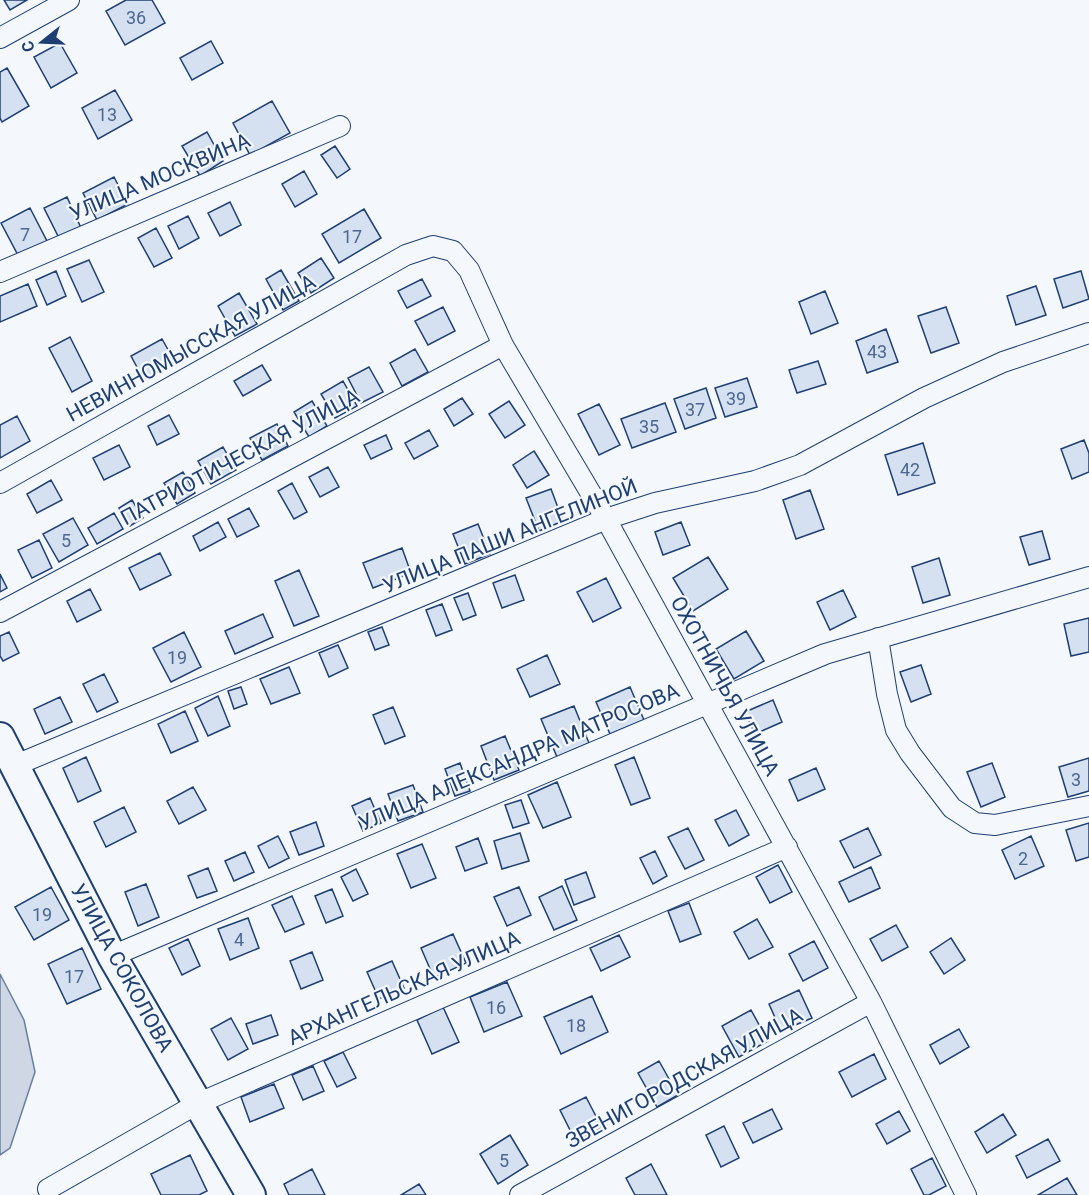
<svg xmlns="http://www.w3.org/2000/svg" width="1089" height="1195" font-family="Roboto,sans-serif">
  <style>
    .water { fill: #cfd7e4; stroke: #687fa3; stroke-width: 1.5 }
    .building { fill: #d5e0f0; stroke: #1d3f73; stroke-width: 1.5 }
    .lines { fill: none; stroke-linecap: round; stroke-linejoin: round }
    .minor-casing { stroke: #1d3f73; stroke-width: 22 }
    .secondary-casing { stroke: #1d3f73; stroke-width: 32 }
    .minor { stroke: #f4f7fb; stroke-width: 20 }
    .secondary { stroke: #f4f7fb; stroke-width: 28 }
    .labels { text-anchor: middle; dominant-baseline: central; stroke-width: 4.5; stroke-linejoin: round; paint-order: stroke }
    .number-label { font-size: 18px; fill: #4b6792 }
    .street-label { font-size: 21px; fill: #1d3f73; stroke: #f4f7fb }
  </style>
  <rect width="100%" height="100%" fill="#f4f7fb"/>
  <path class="water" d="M0,974L24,1020L35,1072L10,1148L0,1155Z"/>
  <path class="building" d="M4,0H27L10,10Z
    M126,0H152L165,23L125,45L106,11Z
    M211,41L223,63L192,80L180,58Z
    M60,43L77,73L51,88L34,57Z
    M7,68L29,106L2,122L0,118V72Z
    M115,90L132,120L98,139L82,108Z
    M272,101L290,133L250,155L233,123Z
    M207,132L223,161L200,176L182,146Z
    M335,146L350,169L337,178L321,155Z
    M304,171L317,194L295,207L282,184Z
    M114,177L128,204L97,220L83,193Z
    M67,197L81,228L59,238L44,208Z
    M230,202L241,225L220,236L208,213Z
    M30,208L49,245L20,259L1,223Z
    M364,209L381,238L339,263L322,234Z
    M188,216L199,238L179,249L168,226Z
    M156,228L172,258L154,267L138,238Z
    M321,258L334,278L311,293L298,273Z
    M89,260L104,292L82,302L67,269Z
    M281,270L299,301L283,310L266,279Z
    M56,271L66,296L47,305L36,280Z
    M1081,271L1089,299L1063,308L1054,279Z
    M422,279L431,296L407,308L398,291Z
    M28,284L37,306L0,322V296Z
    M1036,286L1046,315L1016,325L1007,296Z
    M825,291L838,323L811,334L799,302Z
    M239,293L257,324L235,336L218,306Z
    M443,307L455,331L428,345L415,321Z
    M946,307L959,343L931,353L918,316Z
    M886,329L898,362L867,373L856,341Z
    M70,337L92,381L72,392L49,348Z
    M162,339L175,362L144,380L131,356Z
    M415,349L428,372L402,386L390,363Z
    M818,361L826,384L797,393L789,370Z
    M262,365L271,380L243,396L234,381Z
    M369,367L383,392L361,403L348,378Z
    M747,378L757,407L725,417L715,388Z
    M343,381L357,406L335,418L321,394Z
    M706,388L716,418L685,429L674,399Z
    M462,398L473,414L454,426L444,409Z
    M312,401L327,426L309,437L294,412Z
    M509,401L525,425L505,438L489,414Z
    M665,403L676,432L632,448L621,419Z
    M599,404L620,445L599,455L578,414Z
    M169,415L179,434L157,445L148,426Z
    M17,416L30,441L0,458V425Z
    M277,424L288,446L262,460L250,438Z
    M429,430L438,446L414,459L405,443Z
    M386,435L392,449L371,459L364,445Z
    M1084,440L1089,453V472L1072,479L1061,449Z
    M923,443L935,483L898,495L885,455Z
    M119,445L130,467L104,480L93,458Z
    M223,447L236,470L211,484L198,461Z
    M534,451L549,475L527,488L513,465Z
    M328,467L339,487L320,497L309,477Z
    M183,472L195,493L177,504L164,483Z
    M51,480L62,500L37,513L27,494Z
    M292,483L307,512L294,519L278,491Z
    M551,489L563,521L539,531L526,498Z
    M810,490L824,529L796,539L783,500Z
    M132,500L143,518L130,526L119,508Z
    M249,508L259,526L237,537L228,519Z
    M114,513L123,529L97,544L88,528Z
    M73,518L88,545L59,562L43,534Z
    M218,522L226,537L200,551L193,536Z
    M681,522L690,545L663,555L655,532Z
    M478,524L490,554L465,564L453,534Z
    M1042,531L1050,559L1029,565L1020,537Z
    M39,540L52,568L32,578L18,550Z
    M402,548L411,573L373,588L363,563Z
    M160,553L171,575L140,590L129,568Z
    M708,557L728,589L693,611L673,578Z
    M939,558L950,595L923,603L912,567Z
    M299,570L319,616L294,626L275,581Z
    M0,574L7,588L0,592Z
    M515,575L524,600L502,608L493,583Z
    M606,578L621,608L593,622L577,592Z
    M90,589L101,610L77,622L67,601Z
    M843,590L856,617L830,630L817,602Z
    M468,593L476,615L463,620L454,598Z
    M442,604L452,630L436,636L426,610Z
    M263,614L273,637L235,654L225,631Z
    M1089,618V652L1071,656L1064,624Z
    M382,627L389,645L375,650L368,632Z
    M746,631L764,661L734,679L716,649Z
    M9,632L19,653L3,661L0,656V636Z
    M184,632L201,667L171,682L153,648Z
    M338,645L348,668L329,677L319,653Z
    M547,655L560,684L530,697L517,669Z
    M921,665L931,694L911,702L900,672Z
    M289,667L300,693L271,704L260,679Z
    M104,674L118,702L97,712L83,684Z
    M241,687L247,704L234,709L228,691Z
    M630,687L644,720L610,734L596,702Z
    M218,696L230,726L208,736L195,708Z
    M60,697L72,722L45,734L34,709Z
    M773,700L782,722L755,734L745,712Z
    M574,706L589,743L557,757L541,719Z
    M393,707L405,736L385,744L373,715Z
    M185,711L198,741L171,753L158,724Z
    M505,736L519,770L494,780L481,746Z
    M86,757L101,791L78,802L63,768Z
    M634,757L650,798L631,805L615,765Z
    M1089,758V791L1068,797L1059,767Z
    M460,763L470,791L455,796L445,769Z
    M992,763L1005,797L981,807L967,772Z
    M816,768L825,789L798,801L789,780Z
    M557,782L571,817L543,828L528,795Z
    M413,785L423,812L398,821L388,794Z
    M193,787L206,810L179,824L167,801Z
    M370,798L381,823L363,831L352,806Z
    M521,800L529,823L513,828L505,805Z
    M124,807L136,832L106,847L94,822Z
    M736,810L749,835L729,846L715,820Z
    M316,822L324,846L299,855L290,832Z
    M1089,823V857L1076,861L1066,830Z
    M688,828L704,860L685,869L668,837Z
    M868,828L881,855L854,868L840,841Z
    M520,833L529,861L502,869L494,841Z
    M278,836L289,858L269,868L258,846Z
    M1031,836L1044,866L1015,879L1002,850Z
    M478,838L487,863L465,871L456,847Z
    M422,844L436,878L411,888L397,854Z
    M655,851L667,876L653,884L640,858Z
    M245,852L254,872L234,881L225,861Z
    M778,865L792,892L770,903L756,877Z
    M871,867L880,888L849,902L839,882Z
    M208,868L217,891L197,898L188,876Z
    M356,869L368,894L353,901L341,877Z
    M586,872L595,897L574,905L565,880Z
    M146,884L159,917L138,926L125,892Z
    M562,886L577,920L554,930L539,897Z
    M51,887L69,920L34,940L15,907Z
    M519,887L531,915L507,926L494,897Z
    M332,889L343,916L326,923L315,896Z
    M292,896L304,924L285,932L272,905Z
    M689,903L701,934L680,942L668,911Z
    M248,918L259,948L230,960L218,929Z
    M757,919L773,947L749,959L734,932Z
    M896,925L908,947L882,961L870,939Z
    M453,934L466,963L434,978L421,948Z
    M619,935L630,957L601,971L590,948Z
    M951,938L965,960L944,974L930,952Z
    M188,939L200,966L182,975L169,948Z
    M814,941L828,968L803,981L789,954Z
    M82,948L101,989L67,1004L48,964Z
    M312,952L323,980L301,989L290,961Z
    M392,961L404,988L379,999L367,972Z
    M507,982L522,1016L484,1032L470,997Z
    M799,990L812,1018L781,1031L769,1004Z
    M592,996L608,1032L561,1054L544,1017Z
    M443,1007L459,1042L432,1054L417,1020Z
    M751,1010L768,1041L739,1057L722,1026Z
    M271,1015L278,1035L253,1044L246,1024Z
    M231,1018L248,1049L228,1060L211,1029Z
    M959,1029L969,1047L940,1064L930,1045Z
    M343,1052L356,1078L337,1087L324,1061Z
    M874,1054L886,1079L852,1097L839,1072Z
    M659,1061L678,1095L657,1107L638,1073Z
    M313,1066L324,1091L303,1100L292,1075Z
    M274,1084L284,1108L250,1122L241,1097Z
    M586,1097L602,1128L576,1142L560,1110Z
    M772,1109L782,1129L753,1143L743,1123Z
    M899,1111L910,1131L887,1144L876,1124Z
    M1003,1114L1016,1135L987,1153L975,1132Z
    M724,1126L739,1158L721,1167L706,1135Z
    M510,1135L528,1165L498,1184L480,1154Z
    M1048,1139L1060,1161L1027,1178L1016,1156Z
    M190,1155L207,1191L199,1195H161L151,1174Z
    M932,1158L946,1186L929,1195H924L911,1169Z
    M651,1164L667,1195H635L626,1178Z
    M312,1169L325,1195H289L284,1184Z
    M1067,1178L1077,1195H1038Z
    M419,1184L426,1195H401Z"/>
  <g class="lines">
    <defs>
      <path id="minor" d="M0,38L69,0
        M0,272L340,126
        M0,483L406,255L433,246L453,251L469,270L503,345L606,519L871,1002L966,1195
        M0,612L503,345
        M878,638L887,694L896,730L910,753L952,808L975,823L995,825L1089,806
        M16,765L606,519L655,503L755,481L800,465L924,398L1003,362L1089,333
        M112,956L825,654L1089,577
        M48,1189L197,1104L787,847
        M520,1195L871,1002"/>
      <path id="secondary" d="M0,737L112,956L251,1195"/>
    </defs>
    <use href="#minor" class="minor-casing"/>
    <use href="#secondary" class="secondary-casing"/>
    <use href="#minor" class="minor"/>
    <use href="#secondary" class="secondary"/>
  </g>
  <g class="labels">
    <g class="number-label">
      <text x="136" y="17">36</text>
      <text x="107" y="114">13</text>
      <text x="25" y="234">7</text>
      <text x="352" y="236">17</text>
      <text x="877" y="351">43</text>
      <text x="736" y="398">39</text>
      <text x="695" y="409">37</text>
      <text x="649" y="426">35</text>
      <text x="910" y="469">42</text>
      <text x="66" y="540">5</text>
      <text x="177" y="657">19</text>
      <text x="1076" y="779">3</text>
      <text x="1023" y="858">2</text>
      <text x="42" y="914">19</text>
      <text x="239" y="939">4</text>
      <text x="74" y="976">17</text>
      <text x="496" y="1007">16</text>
      <text x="576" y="1025">18</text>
      <text x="504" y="1160">5</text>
    </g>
    <g class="street-label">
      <text transform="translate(160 177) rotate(-23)">УЛИЦА МОСКВИНА</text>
      <text transform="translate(191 348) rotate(-29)">НЕВИННОМЫССКАЯ УЛИЦА</text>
      <text transform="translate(240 457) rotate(-28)">ПАТРИОТИЧЕСКАЯ УЛИЦА</text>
      <text transform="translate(510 536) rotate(-22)">УЛИЦА ПАШИ АНГЕЛИНОЙ</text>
      <text transform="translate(725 686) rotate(61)">ОХОТНИЧЬЯ УЛИЦА</text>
      <text transform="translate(519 757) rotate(-23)">УЛИЦА АЛЕКСАНДРА МАТРОСОВА</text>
      <text transform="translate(122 968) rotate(61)">УЛИЦА СОКОЛОВА</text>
      <text transform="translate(404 988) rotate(-24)">АРХАНГЕЛЬСКАЯ УЛИЦА</text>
      <text transform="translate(684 1078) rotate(-29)">ЗВЕНИГОРОДСКАЯ УЛИЦА</text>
    </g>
  </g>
  <g transform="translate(42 42) rotate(252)" stroke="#f4f7fb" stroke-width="4.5" paint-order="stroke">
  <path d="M0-4.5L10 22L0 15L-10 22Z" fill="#1d3f73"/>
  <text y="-9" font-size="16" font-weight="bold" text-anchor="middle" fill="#1d3f73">С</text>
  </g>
</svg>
